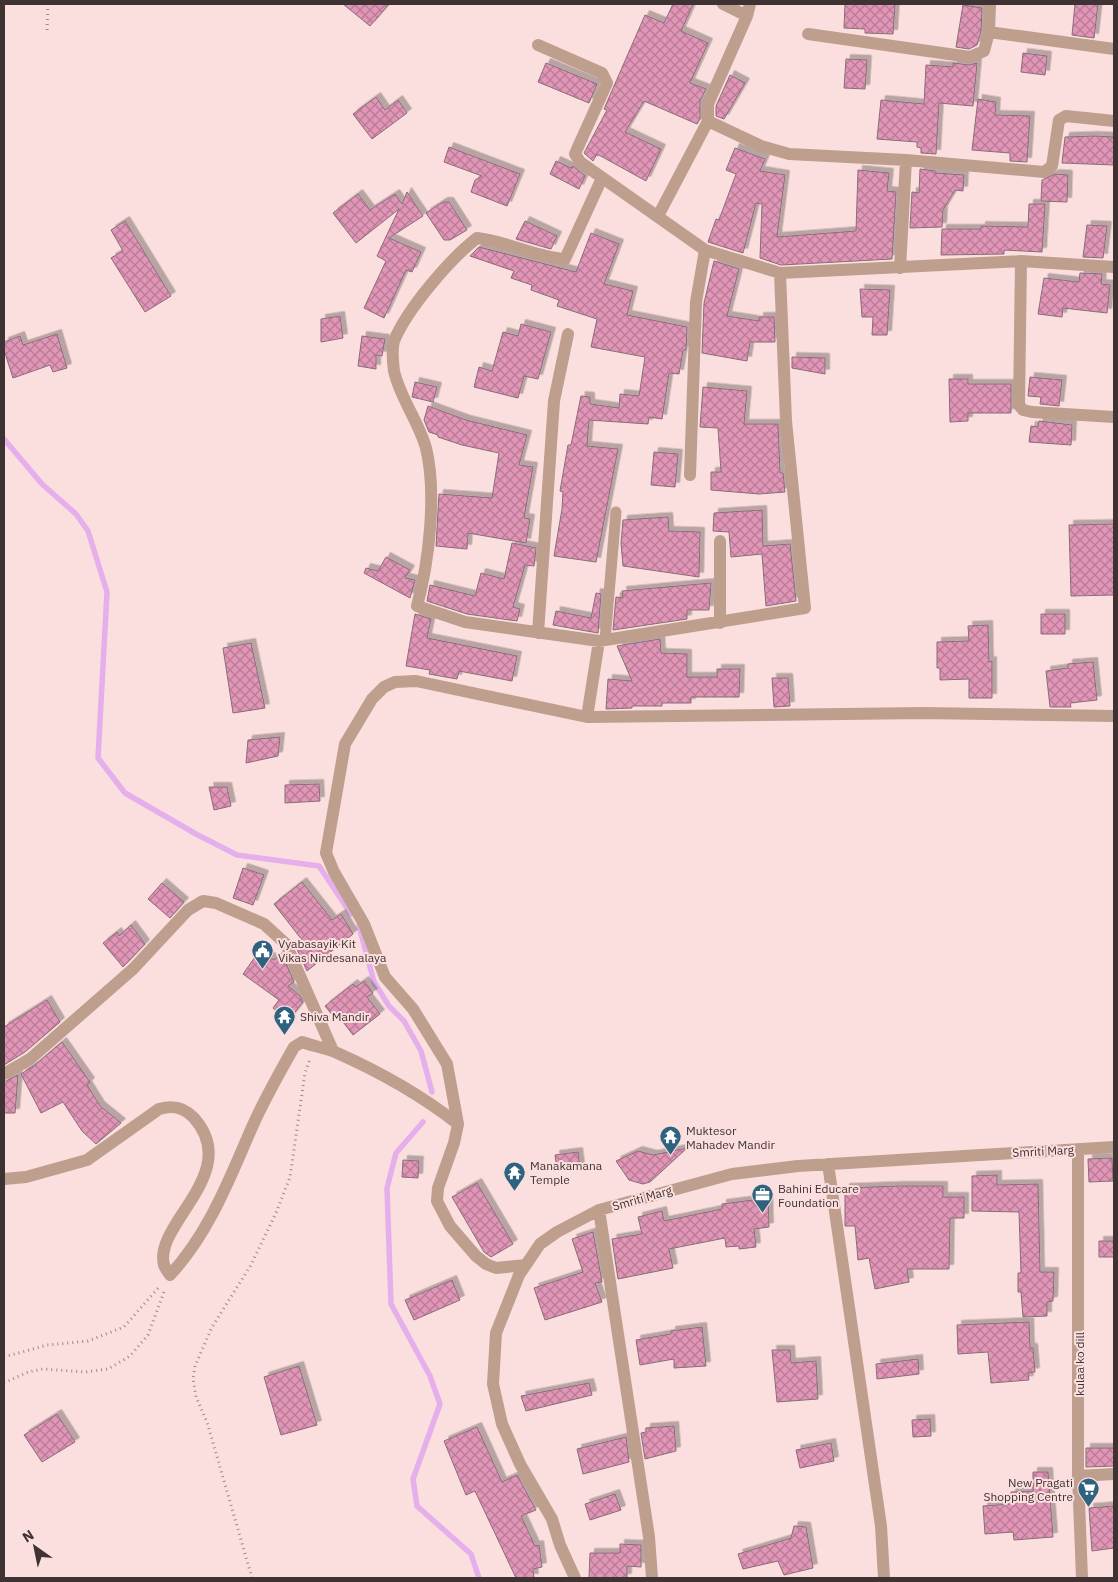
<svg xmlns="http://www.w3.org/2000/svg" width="1118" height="1582" font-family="'IBM Plex Sans',sans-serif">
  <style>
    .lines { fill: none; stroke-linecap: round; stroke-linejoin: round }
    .stream { stroke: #e4afeb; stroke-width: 5.5 }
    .building { fill: url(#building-cross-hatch); stroke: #886d78; filter: url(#shadow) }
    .path { stroke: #9d8888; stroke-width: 3; stroke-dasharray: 1 4; stroke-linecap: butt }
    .lane { stroke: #be9e8d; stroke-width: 11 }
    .street { stroke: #be9e8d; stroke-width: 12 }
    .labels { text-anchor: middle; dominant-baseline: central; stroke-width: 4; stroke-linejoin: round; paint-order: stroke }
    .poi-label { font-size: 12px; fill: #3f3232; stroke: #fbdfde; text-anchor: start }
    .street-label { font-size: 12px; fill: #3f3232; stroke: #fbdfde }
  </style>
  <defs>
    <pattern id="building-cross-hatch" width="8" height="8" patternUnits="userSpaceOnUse" patternTransform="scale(1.25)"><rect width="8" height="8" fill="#e195b7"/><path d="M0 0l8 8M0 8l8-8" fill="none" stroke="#b87a95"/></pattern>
    <filter id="shadow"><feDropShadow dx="4.5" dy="-4.5" stdDeviation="0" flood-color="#0004"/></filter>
  </defs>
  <rect width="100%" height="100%" fill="#fbdfde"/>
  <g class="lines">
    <path class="stream" d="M4,439L42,484L76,514L88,531L107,592L98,758L125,793L196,834L237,855L319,866L351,914
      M359,926L374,982L389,1006L404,1021L421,1051L432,1092
      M423,1122L396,1153L387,1188L391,1304L430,1376L440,1404L413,1479L417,1506L471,1554L479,1578"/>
  </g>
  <path class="building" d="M343,4H389L370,26Z
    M673,4H693L681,31L708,43L690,83L706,89L700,101V119L697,124L644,101L625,132L661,149L646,181L597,154L593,161L584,153L607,110L604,109L645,15L664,23Z
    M845,4H895L893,34L865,33V29L844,28Z
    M1075,4H1098L1094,38L1072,35Z
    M963,5L982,8L981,31L977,45L969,49L956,47Z
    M1023,53L1047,56L1045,75L1021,72Z
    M846,59L867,60L865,89L844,88Z
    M546,63L597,84L589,103L538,82Z
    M953,63L969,65L977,63L973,106L939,103L936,154L921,153V148L917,147V142L877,139L881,100L924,104L926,65L953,67Z
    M730,75L745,83L724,119L716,116V106Z
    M376,97L385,110L398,100L407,113L372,139L353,114Z
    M978,99L996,102L995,115L1030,116L1027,162L1010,161V153L972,150Z
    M1094,136L1114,137V165L1062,163L1065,137Z
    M449,147L520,174L507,206L471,192L475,180L482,176L444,162Z
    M735,148L765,159L760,171L785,175L777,237L856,231L858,170L889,173L887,191L896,192L892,259L781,265L760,258L762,204L756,203L743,253L708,242L716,219L719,220L736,174L726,170Z
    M556,161L571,168L573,166L585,176L579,189L550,174Z
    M920,169L935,171V173L964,175L963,191L955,190L943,210L942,227L910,228L912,192L919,193Z
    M1055,174L1068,175L1067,202L1041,201L1042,180Z
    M407,192L423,216L389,238L421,252L412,272L406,270L384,318L364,308L386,261L377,256L399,209L356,243L333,213L358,194L370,210L395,194L402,204Z
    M443,202H449L467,230L450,240H444L426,213Z
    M1029,204H1045L1042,252L1004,250V254L941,255L942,229H981V226L1028,227Z
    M125,221L171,296L145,312L111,258L123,251L111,230Z
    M525,221L557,236L551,249L516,239Z
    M1087,225L1107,226L1103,258L1083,257Z
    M591,233L619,244L604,284L633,291L627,315L687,327L686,350H683L679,374L669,373L662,419L649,417L648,424L589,420L587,446L618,449L596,562L554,556L562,509L563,492L560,491L568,445H571L581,396L590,397V404L619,408L620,394L639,396L645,357L591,347L597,319L557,306L559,300L531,290L532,285L511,278L514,271L470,256L479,247L576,272Z
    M714,261L739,269L727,316L759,321V317H774L775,342H750L747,361L702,353L704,303Z
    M1080,273L1102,274L1101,284L1110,285L1107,313L1063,308L1062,317L1038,314L1044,278L1079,282Z
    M860,289L890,290L887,335H872L873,317H862Z
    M340,316L343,338L321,342V319Z
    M521,324L551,332L538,379L524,376L518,398L474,387L479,367L492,371L503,332L518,336Z
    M57,334L67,368L53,372L50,365L13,378L4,350V342L20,336L23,345Z
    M362,336L385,339L382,356L376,355V369L358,366Z
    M792,357L825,358V374L792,368Z
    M1030,377L1062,380L1059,406L1040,404L1041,397L1028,396Z
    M949,379H968V384H1011V413H968V421L950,422Z
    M415,382L437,387L433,402L412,397Z
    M703,387L747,391L744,424H778L780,473H783L785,492L759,494L711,490V472H721L718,428L700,427Z
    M428,406L466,420L527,435L519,465L533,467L524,518L530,519L526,543L468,533L467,549L436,546L439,494L492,498L499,453L462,445L438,437V435L429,432L424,420Z
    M1039,421L1072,425L1071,445L1029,442L1031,426L1038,427Z
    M654,452L678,454L675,487L651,485Z
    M762,510L763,546L790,544L796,601L766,606L762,554L731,557L729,532L713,531L714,513Z
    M668,517L669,531L700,532L699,577L623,566L621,543L623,520Z
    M1114,524V595L1071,596L1069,525Z
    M512,543L536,548L534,566L525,565L513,607L520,609L517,621L467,614L427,601L430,585L475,596L481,573L504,579Z
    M386,557L410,570L405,578L415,580L410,598L364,573L366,568L378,571Z
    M711,583L709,610H687V619L613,630L616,597L623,598L622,591Z
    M596,593L601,594L598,633L553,625L556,611L591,618Z
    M415,614L431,619L427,638L517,656L512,681L459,671L457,679L429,674L430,670L406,666Z
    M1041,614H1065V634H1041Z
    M988,625L989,662L992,661V698H969V679L940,680V668H937V642L969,641L968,626Z
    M660,639L661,653L687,654V677H717V669H740L739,697H691V703H662V706H632V708L606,709L608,679L632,681L617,646Z
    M251,643L265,708L233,713L223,648Z
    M1093,662L1097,700L1070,703L1071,707H1050L1046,671L1068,668V664Z
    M772,678H788L790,706L774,707Z
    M280,737L278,756L246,763L248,740Z
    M319,784L320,801L285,803V785Z
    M209,787H227L231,806L214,810Z
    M243,868L264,875L253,905L233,898Z
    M302,882L332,920L341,914L353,934L307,971L295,945L302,940L274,904Z
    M162,883L184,902L170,918L148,899Z
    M131,925L145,944L123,967L103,943L117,932L119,936Z
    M260,950L274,960L282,954L294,982L288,986L300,996L303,1002L288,1021L273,1008L279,1000L243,974Z
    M364,981L373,993L367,997L380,1014L353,1035L340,1018L337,1021L325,1006L353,984L356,987Z
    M47,1000L60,1022L25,1052L4,1065V1027Z
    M62,1042L90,1082L87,1085L100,1106L121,1123L96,1144L82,1131L63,1102L41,1113L21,1074L35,1065Z
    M18,1075L15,1113H4V1082Z
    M687,1148L650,1182L643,1184L629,1180L616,1161L638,1151L653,1155Z
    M578,1152L580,1168L557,1170L555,1155Z
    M1112,1158L1113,1181L1089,1182L1088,1159Z
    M403,1160L419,1161L418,1178L402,1177Z
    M997,1175V1185L1038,1184L1040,1272H1054L1053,1301L1047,1302V1316L1023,1317L1021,1292H1018V1273H1021L1019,1212L972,1211V1176Z
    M477,1183L513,1244L491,1257L484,1252L452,1197Z
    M900,1186H943V1197H964V1218H950L949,1269H907L909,1282L875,1289L869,1258L858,1260L855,1226H845V1188Z
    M768,1198L769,1227L754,1229L756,1247L739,1249V1246L726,1247L725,1238L669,1249L673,1268L618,1279L612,1239L642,1234L638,1217L662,1211L664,1221L722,1209V1204Z
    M593,1232L602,1282L595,1283L602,1302L545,1320L534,1288L583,1272L572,1239Z
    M1099,1241H1114V1257H1099Z
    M452,1280L460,1300L414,1320L405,1300Z
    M1029,1322L1030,1348H1033L1035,1372L1028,1373L1029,1380L991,1383L988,1352L958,1354L957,1325Z
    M702,1327L706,1366L674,1368V1359L640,1365L636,1340L671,1334V1331Z
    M772,1350H790L791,1363L816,1361L818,1399L777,1402Z
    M918,1359L919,1374L877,1379L876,1364Z
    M299,1366L317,1425L281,1435L264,1377Z
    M589,1383L592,1395L526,1411L521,1396Z
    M57,1414L75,1442L42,1462L24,1435Z
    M930,1419L931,1436L913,1437L912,1420Z
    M674,1426L676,1451L645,1459L641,1433L646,1432V1428Z
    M477,1427L502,1482L517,1475L536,1510L521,1516L535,1546L539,1545L542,1567L533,1569L534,1578H516L475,1491L466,1495L444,1441Z
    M626,1437L629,1462L583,1474L577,1449Z
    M831,1443L834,1461L800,1468L796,1450Z
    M1086,1448H1114V1466L1086,1467Z
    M1033,1472H1048L1053,1537L1014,1540L1013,1532L985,1534L983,1506L1011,1504V1492L1033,1491Z
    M615,1494L621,1510L590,1520L585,1504Z
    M1114,1506V1548L1092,1551L1089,1508Z
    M794,1526L806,1527L813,1568L784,1575L778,1561L743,1569L738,1554L791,1538Z
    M620,1544L641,1545V1567L627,1566V1578H589L590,1553H620Z"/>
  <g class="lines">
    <path class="path" d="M47,30L48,4
      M4,1357L47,1345L88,1341L124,1327L160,1286
      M4,1383L28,1372L43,1369L86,1372L108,1369L130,1356L148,1335L165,1289
      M252,1578L207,1422L196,1397L193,1378L195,1366L212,1327L251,1265L276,1213L290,1177L305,1073L310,1059"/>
    <path class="lane" d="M605,640L616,512"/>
    <path class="street" d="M723,4L747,16L708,104V121L761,146L789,154L906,160L900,268
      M990,4L989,32L1114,49
      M747,16L750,4
      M808,34L970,57L984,51L989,32
      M538,45L602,73L607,83L578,147L575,154L580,162L705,250L780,273L1021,261L1114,267
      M906,160L1044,172L1052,166L1059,120L1066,116L1114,121
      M602,178L565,259C535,257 507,241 477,238C450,259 407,309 394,341C392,348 393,363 394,371C400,398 419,422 426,448C437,493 429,562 417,606L465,622L599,641L805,608L786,421L780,273
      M658,216L708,121
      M1021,261L1019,405L1023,410L1032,412L1114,417
      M690,475L696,302L705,250
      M720,623V541
      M538,633L554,401L568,334
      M587,717L599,641
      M4,1074L30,1059L133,969L188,910L203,901L216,903L264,924L286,944L333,1051
      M1078,1149V1476L1082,1578
      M828,1164L881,1526L884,1578
      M4,1179L26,1177L87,1160L159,1109C173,1105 184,1107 194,1118C243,1173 153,1224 164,1265C165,1268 168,1272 170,1275C210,1232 230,1177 253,1125C265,1098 280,1072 294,1047L302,1042C313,1046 325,1048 335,1052C378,1071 421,1095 458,1124
      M599,1210L649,1537L652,1578
      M526,1265L496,1268L486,1264L476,1256L450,1226L437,1201L438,1188L454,1143L458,1124L447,1064L413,1009L385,977L364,924L334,872L326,853L345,744L372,699L384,687L395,682L416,681L587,717L924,713L1114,716
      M1078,1476L1114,1474
      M575,1578L560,1545L552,1519L520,1464L502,1424L493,1384L496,1333L519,1275L540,1244L557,1232L599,1210L732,1174L798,1166L1114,1147"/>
  </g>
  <defs>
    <symbol id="civic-pin" viewBox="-11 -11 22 30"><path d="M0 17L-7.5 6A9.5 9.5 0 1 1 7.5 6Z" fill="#2f627f" stroke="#fbdfde"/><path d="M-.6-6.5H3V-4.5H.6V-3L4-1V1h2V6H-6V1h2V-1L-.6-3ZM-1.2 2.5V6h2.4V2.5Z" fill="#fff"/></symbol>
    <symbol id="temple-pin" viewBox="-11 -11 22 30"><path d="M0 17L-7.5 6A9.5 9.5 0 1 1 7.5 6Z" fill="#2f627f" stroke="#fbdfde"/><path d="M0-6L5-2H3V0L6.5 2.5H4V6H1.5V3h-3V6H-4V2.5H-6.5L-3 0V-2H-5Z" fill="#fff"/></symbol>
    <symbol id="office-pin" viewBox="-11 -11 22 30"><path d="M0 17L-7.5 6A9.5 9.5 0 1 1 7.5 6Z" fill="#2f627f" stroke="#fbdfde"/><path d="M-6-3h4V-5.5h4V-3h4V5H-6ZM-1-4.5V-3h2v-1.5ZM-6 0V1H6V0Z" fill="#fff"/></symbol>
    <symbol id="supermarket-pin" viewBox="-11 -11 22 30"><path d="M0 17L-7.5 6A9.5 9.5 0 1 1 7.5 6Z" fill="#2f627f" stroke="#fbdfde"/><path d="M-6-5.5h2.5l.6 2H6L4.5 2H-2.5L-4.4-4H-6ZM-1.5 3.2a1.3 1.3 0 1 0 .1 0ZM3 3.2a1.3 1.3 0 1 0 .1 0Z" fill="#fff"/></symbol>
  </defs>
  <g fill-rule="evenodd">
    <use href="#civic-pin" x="250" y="938" width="25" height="34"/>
    <use href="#temple-pin" x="272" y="1004" width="25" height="34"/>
    <use href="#temple-pin" x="658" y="1124" width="25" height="34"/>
    <use href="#temple-pin" x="502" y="1160" width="25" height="34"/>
    <use href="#office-pin" x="750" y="1182" width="25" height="34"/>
    <use href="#supermarket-pin" x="1076" y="1476" width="25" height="34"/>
  </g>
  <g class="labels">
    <g class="poi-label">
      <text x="278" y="943">Vyabasayik Kit<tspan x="278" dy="14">Vikas Nirdesanalaya</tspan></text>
      <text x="300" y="1016">Shiva Mandir</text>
      <text x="686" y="1130">Muktesor<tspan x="686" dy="14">Mahadev Mandir</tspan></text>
      <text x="530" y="1165">Manakamana<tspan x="530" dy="14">Temple</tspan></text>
      <text x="778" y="1188">Bahini Educare<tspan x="778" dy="14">Foundation</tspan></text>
      <text x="1073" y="1482" text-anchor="end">New Pragati<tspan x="1073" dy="14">Shopping Centre</tspan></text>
    </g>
    <g class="street-label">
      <text transform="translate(1043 1151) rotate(-3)">Smriti Marg</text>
      <text transform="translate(642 1198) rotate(-16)">Smriti Marg</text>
      <text transform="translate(1079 1364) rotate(-90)">kulaa ko dill</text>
    </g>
  </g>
  <rect width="1118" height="1582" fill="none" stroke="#3f3232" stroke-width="10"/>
  <g transform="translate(35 1547) rotate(327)" stroke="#fbdfde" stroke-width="4" paint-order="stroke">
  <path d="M0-4L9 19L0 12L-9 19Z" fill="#3f3232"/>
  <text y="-8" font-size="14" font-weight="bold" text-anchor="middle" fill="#3f3232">N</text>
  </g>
</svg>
